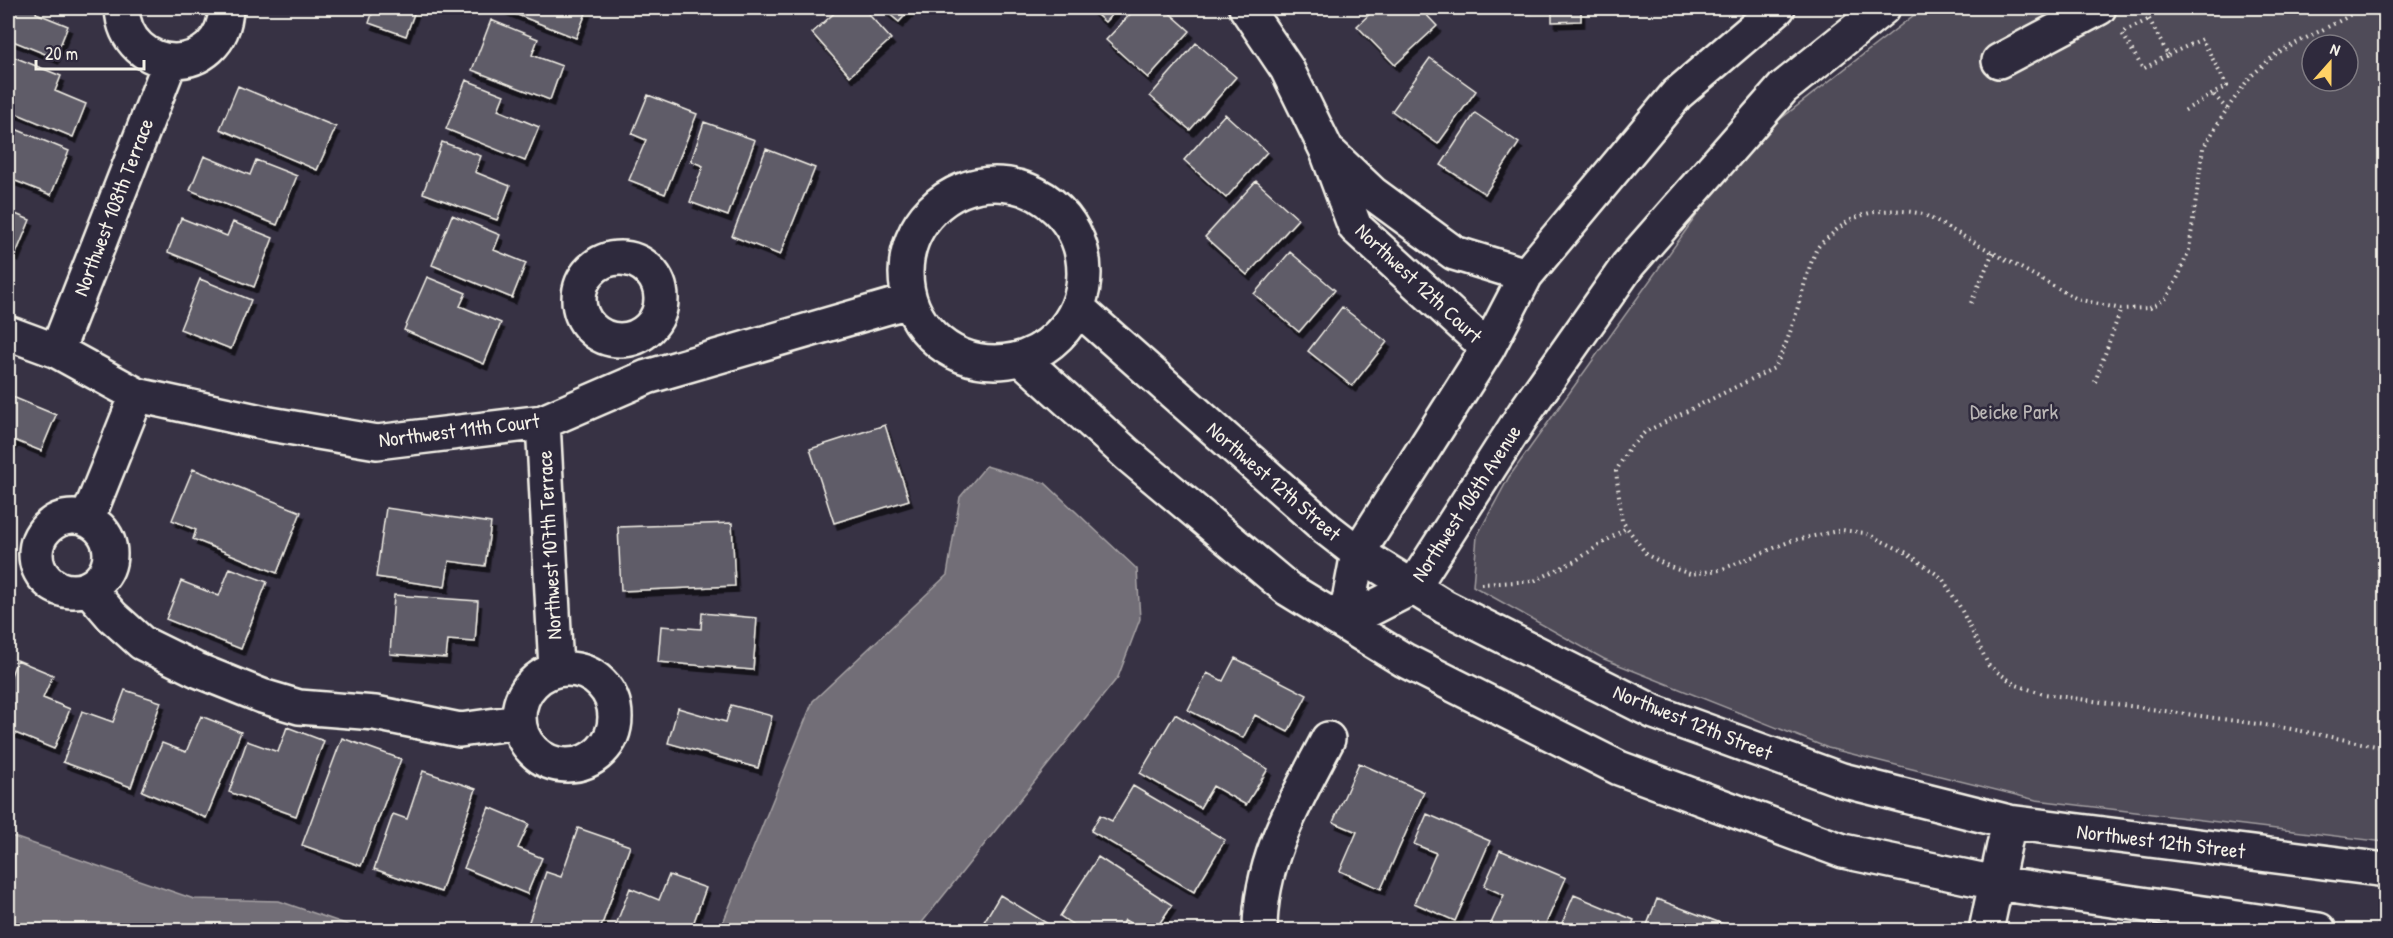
<svg xmlns="http://www.w3.org/2000/svg" width="2393" height="938" font-family="'Patrick Hand',sans-serif">
  <style>
    .green { fill: #504b59; stroke: #a29ea0; stroke-width: 1.5; fill-rule: evenodd }
    .water { fill: #726e77; stroke: #a6a2a4; stroke-width: 1.5 }
    .building { fill: #5f5c67; stroke: #f4f1e8; stroke-width: 1.5; filter: url(#shadow) }
    .lines { fill: none; stroke-linecap: round; stroke-linejoin: round }
    .minor-casing { stroke: #f4f1e8; stroke-width: 38 }
    .path { stroke: #f4f1e8; stroke-width: 4; stroke-dasharray: 1.5 4.5; stroke-linecap: butt }
    .minor { stroke: #2f2a3d; stroke-width: 33 }
    .labels { text-anchor: middle; dominant-baseline: central; stroke-width: 5; stroke-linejoin: round; paint-order: stroke }
    .street-label { font-size: 21px; fill: #f4f1e8; stroke: #2f2a3d }
    .park-label { font-size: 21px; fill: #bbb7b6; stroke: #2f2a3d }
  </style>
  <defs>
    <filter id="shadow"><feDropShadow dx="3.5" dy="6" stdDeviation="0" flood-color="#0009"/></filter>
  </defs>
  <rect width="100%" height="100%" fill="#373244"/>
  <filter id="ink" filterUnits="userSpaceOnUse"><feTurbulence type="fractalNoise" baseFrequency=".0167" numOctaves="2"/><feDisplacementMap in="SourceGraphic" scale="12" xChannelSelector="R" yChannelSelector="G"/><feConvolveMatrix kernelMatrix="1 2 1 2 8 2 1 2 1" color-interpolation-filters="sRGB"/></filter>
  <g filter="url(#ink)">
    <path class="green" d="M1923,8H2385V842L2036,800L1828,748L1604,659L1473,586L1477,536L1509,477L1747,145ZM2312,45H2348V81H2312Z"/>
    <path class="water" d="M986,466L1045,483L1137,569L1140,619L1118,677L916,930H720L813,701L947,575L960,497Z
      M8,835L194,899L279,901L363,930H8Z"/>
    <path class="building" d="M8,8H38L36,13L68,26L55,58L8,39Z
      M374,8H416L406,36L369,23Z
      M500,8H588L576,38Z
      M840,8H863L891,39L850,76L812,33Z
      M882,8H912L899,22Z
      M1089,8H1118L1105,22Z
      M1136,8H1164L1190,31L1148,78L1106,40Z
      M1376,8H1420L1437,26L1395,65L1357,26Z
      M1529,8H1581V21L1552,22V9Z
      M491,20L538,39L532,55L562,66L550,100L472,70Z
      M1196,43L1236,77L1190,130L1150,96Z
      M14,57L61,76L55,91L86,104L73,137L8,110V73Z
      M1430,58L1476,91L1438,144L1392,111Z
      M466,80L504,95L498,110L539,127L525,161L446,129Z
      M238,86L336,127L317,170L220,129Z
      M648,95L697,114L665,194L629,180L646,140L632,134Z
      M1475,113L1519,143L1485,194L1441,165Z
      M1225,114L1267,152L1226,198L1184,160Z
      M704,122L755,140L728,216L690,202L703,166L691,161Z
      M8,126L69,151L51,195L8,178Z
      M442,142L481,156L475,172L510,186L497,220L423,193Z
      M766,149L815,168L780,255L732,236Z
      M204,156L250,175L256,160L297,176L277,225L190,190Z
      M1256,181L1298,219L1247,275L1205,237Z
      M8,211L30,220L15,256L8,253Z
      M452,215L500,235L494,250L526,263L512,298L432,265Z
      M181,218L227,236L233,222L273,238L254,287L168,252Z
      M1290,252L1335,290L1299,332L1254,294Z
      M427,277L466,293L460,306L501,323L484,364L404,330Z
      M200,279L251,300L231,349L180,329Z
      M1342,307L1387,342L1352,386L1308,351Z
      M8,395L56,415L41,451L14,440L8,457Z
      M885,425L909,500L834,523L810,449Z
      M193,469L301,512L277,573L193,539L196,530L172,520Z
      M386,508L491,523L485,566L449,561L445,587L376,577Z
      M732,523L735,586L621,591L618,527Z
      M230,568L267,582L241,649L166,619L181,581L219,596Z
      M394,595L478,601L475,642L448,640L446,658L390,654Z
      M702,613L757,618L753,670L658,662L661,626L701,629Z
      M1235,658L1307,695L1288,732L1255,715L1243,738L1188,710L1207,673L1223,681Z
      M17,660L53,675L43,698L70,709L54,749L8,730V683Z
      M125,690L161,702L131,787L63,762L82,711L113,722Z
      M731,705L772,716L758,768L668,743L678,708L726,722Z
      M1175,714L1268,769L1246,805L1213,786L1200,808L1140,773Z
      M201,716L241,732L206,818L142,791L162,743L186,752Z
      M287,727L324,741L296,816L229,792L247,741L278,752Z
      M342,738L401,759L361,866L302,845Z
      M1359,763L1424,792L1381,889L1340,871L1357,832L1333,822Z
      M423,771L476,789L441,892L374,869L393,814L407,819Z
      M1133,786L1225,840L1194,892L1091,831L1100,815L1112,821Z
      M489,807L529,824L518,848L542,858L527,894L464,868Z
      M1427,814L1490,841L1455,921L1414,903L1436,853L1414,844Z
      M578,828L630,846L600,930H526L546,872L561,877Z
      M1500,850L1566,878L1543,930H1488L1504,895L1484,886Z
      M1098,857L1172,905L1155,930H1142L1125,920L1119,930H1081L1060,916Z
      M669,875L706,888L691,930H614L630,888L659,900Z
      M1000,895L1058,930H979Z
      M1574,895L1634,920L1630,930H1559Z
      M1657,899L1726,925L1723,930H1645Z"/>
    <g class="lines">
      <defs>
        <path id="minor" d="M122,8C125,77 223,80 226,8
          M1246,8L1287,69L1326,149L1355,227L1488,348
          M1999,61L2099,8
          M1332,155L1372,193L1454,253L1526,275
          M906 273a89 89 0 1 1 178 0a89 89 0 1 1-178 0Z
          M579 299a41 41 0 1 1 82 0a41 41 0 1 1-82 0Z
          M1078,308L1327,529L1358,553L1445,607L1654,712L1842,780L2009,822L2386,870
          M8,333L57,351L137,395L270,424L377,442L543,422L647,377L909,301
          M57,351L170,62
          M1022,359L1127,454L1288,589L1404,660L1619,768L1843,851L1996,883L2319,930
          M543,422L556,669
          M36 554a37 37 0 1 1 74 0a37 37 0 1 1-74 0Z
          M87,520L137,395
          M88,588L112,616L142,643L197,670L262,696L299,707L375,713L460,730L518,722
          M1345,622L1413,587L1525,412L1628,265L1783,88L1883,8
          M1345,622L1358,553L1488,348L1526,275L1677,94L1778,8
          M519 717a48 48 0 1 1 96 0a48 48 0 1 1-96 0Z
          M1260,930C1260,859 1296,801 1328,739
          M1986,930L2009,822"/>
      </defs>
      <use href="#minor" class="minor-casing"/>
      <path class="path" d="M2360,8L2345,18L2277,53L2250,77L2227,109L2203,148L2189,250L2179,275L2167,298L2150,308L2121,309L2077,299L1923,214C1889,207 1858,209 1832,234C1827,239 1819,244 1816,250C1800,289 1796,330 1774,368L1645,432L1629,448L1616,471L1622,521L1647,555L1670,567L1690,574L1720,570L1791,541L1842,530L1865,533L1907,553L1942,578L1960,607L1989,666L2016,685L2044,694L2286,728L2386,748
        M2149,19L2168,55L2143,69L2122,33Z
        M2168,55L2202,39L2227,86L2182,112
        M2214,95L2227,109
        M1971,303L1993,252
        M2095,382L2121,309
        M1481,584L1534,581L1575,561L1626,528"/>
      <use href="#minor" class="minor"/>
    </g>
  </g>
  <g class="labels">
    <g class="street-label">
      <text transform="translate(113 207) rotate(-69)">Northwest 108th Terrace</text>
      <text transform="translate(1419 283) rotate(43)">Northwest 12th Court</text>
      <text transform="translate(459 430) rotate(-7)">Northwest 11th Court</text>
      <text transform="translate(1274 481) rotate(41)">Northwest 12th Street</text>
      <text transform="translate(1466 503) rotate(-57)">Northwest 106th Avenue</text>
      <text transform="translate(549 545) rotate(-93)">Northwest 107th Terrace</text>
      <text transform="translate(1693 722) rotate(22)">Northwest 12th Street</text>
      <text transform="translate(2161 841) rotate(7)">Northwest 12th Street</text>
    </g>
    <g class="park-label">
      <text x="2014" y="411">Deicke Park</text>
    </g>
  </g>
  <rect width="2393" height="938" fill="none" stroke="#2f2a3d" stroke-width="30"/>
  <rect x="15" y="15" width="2363" height="908" fill="none" stroke="#f4f1e8" stroke-width="2" filter="url(#ink)"/>
  <g transform="translate(2330 63) rotate(21)"><circle r="28" fill="#2f2a3d" stroke="#7e7a81" stroke-width="1.5"/>
  <path d="M0-4.5L10 22L0 15L-10 22Z" fill="#ffd166"/>
  <text y="-9" font-size="16" font-weight="bold" text-anchor="middle" fill="#f4f1e8">N</text>
  </g>
  <path d="M36 60v9h108v-9" fill="none" stroke="#f4f1e8" stroke-width="3"/>
  <text x="45" y="60" font-size="18" fill="#f4f1e8" stroke="#2f2a3d" stroke-width="4.5" paint-order="stroke">20 m</text>
</svg>
